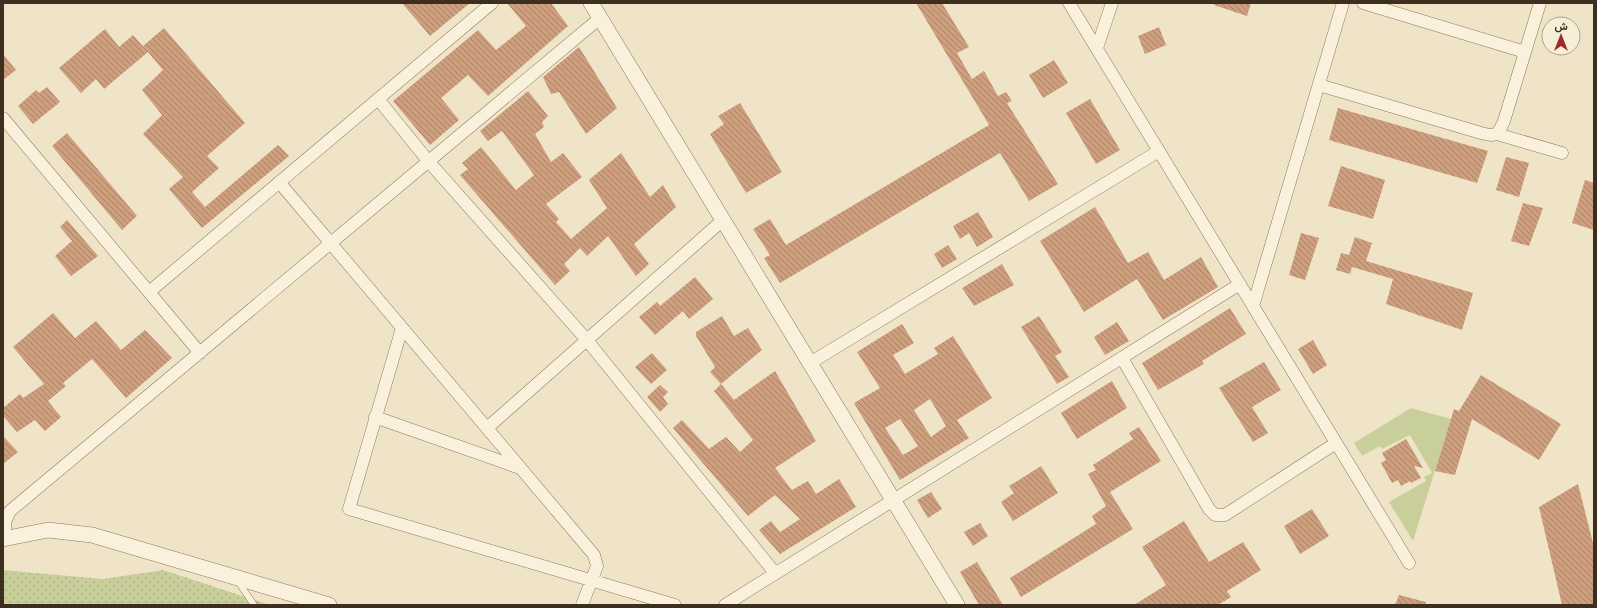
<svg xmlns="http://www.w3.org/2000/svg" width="1597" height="608" font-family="Literata,Vazirmatn,serif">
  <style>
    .grass { fill: url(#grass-dots) }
    .garden { fill: #c9cf9b }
    .building { fill: url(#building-back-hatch); fill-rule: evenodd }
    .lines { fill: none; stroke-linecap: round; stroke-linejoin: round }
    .service-casing { stroke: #8d765c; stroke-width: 7 }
    .minor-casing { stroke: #8d765c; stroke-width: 13 }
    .tertiary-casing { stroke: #8d765c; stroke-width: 16 }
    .service { stroke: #faf1dc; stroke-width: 6 }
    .minor { stroke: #faf1dc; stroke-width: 12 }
    .tertiary { stroke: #faf1dc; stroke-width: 15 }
  </style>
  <defs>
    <pattern id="grass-dots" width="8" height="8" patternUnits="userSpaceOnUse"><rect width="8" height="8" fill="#c9cf9b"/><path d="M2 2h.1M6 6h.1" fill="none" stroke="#aeb285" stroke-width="1.8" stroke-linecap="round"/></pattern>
    <pattern id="building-back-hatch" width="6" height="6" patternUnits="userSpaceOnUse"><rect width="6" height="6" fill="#cf9f7d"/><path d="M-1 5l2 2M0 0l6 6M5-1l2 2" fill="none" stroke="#a98266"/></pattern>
  </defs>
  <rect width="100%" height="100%" fill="#f0e4c8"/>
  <path class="grass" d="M3,570L103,579L163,570L270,605H3Z"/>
  <path class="garden" d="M1411,408L1451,419L1413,541L1389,502L1426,481L1424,477L1432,473L1410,435L1382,449L1380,446L1362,456L1354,443Z"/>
  <path class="building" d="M402,3H470L430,36Z
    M507,3H551L568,26L488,96L468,75L441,98L459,120L430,145L393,101L478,30L496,50L526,26Z
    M916,3H942L969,47L957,53L972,79L984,71L998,96L1006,92L1012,101L1007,103L1058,184L1029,201L1000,153L780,283L764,258L770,255L753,229L770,219L786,245L989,125Z
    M1214,3H1251L1247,16L1214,5Z
    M1159,27L1166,45L1145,54L1138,36Z
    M164,28L245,123L207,156L219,168L192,192L205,207L278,145L289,156L202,228L169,189L183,177L143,134L162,115L142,90L163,70L143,46Z
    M105,29L119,47L133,35L148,52L104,89L96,79L81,93L59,68Z
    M579,47L617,108L586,134L559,92L551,94L543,77Z
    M3,54L16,70L3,80Z
    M1054,60L1068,83L1043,98L1029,75Z
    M47,87L60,102L33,124L18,106L36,90L39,93Z
    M528,91L548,116L542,122L544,127L535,134L551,162L563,153L582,177L546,204L559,219L556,222L571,239L607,208L589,180L621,153L650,197L663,185L676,207L634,244L649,264L636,276L608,236L587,256L580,248L564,264L570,271L555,285L460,175L468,169L462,163L481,147L516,190L534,175L502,131L488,141L480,131Z
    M1090,99L1120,150L1096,164L1066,113Z
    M740,103L782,172L746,193L710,134L724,124L718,116Z
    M1338,108L1488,151L1477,183L1329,140Z
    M67,133L137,216L122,230L52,146Z
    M1506,157L1529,163L1519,197L1496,190Z
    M1341,166L1385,180L1373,219L1328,206Z
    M1585,180L1594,183V230L1572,223Z
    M1523,203L1543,208L1529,246L1511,241Z
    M1095,207L1128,263L1148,252L1164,280L1201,257L1218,287L1163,320L1137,279L1084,312L1040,241Z
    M978,212L993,237L977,247L969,233L960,239L953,226Z
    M67,220L98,256L71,276L55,256L72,241L60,227Z
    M1301,233L1319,238L1305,280L1289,275Z
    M1355,237L1372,243L1366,261L1473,293L1462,330L1386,304L1393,279L1352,267L1350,274L1336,270L1341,253L1349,255Z
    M948,245L957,259L942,268L934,254Z
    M1002,264L1014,285L974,306L962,288Z
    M695,277L713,299L689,319L683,311L655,335L639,317L657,302L660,306Z
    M1230,308L1246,334L1202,361L1204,364L1158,390L1142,363Z
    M53,313L75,338L96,321L121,350L145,330L172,358L126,398L92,359L63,383L66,386L48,401L61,417L45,431L35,420L17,432L3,416V408L20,394L23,398L44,384L13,347Z
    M722,316L734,336L748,328L762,350L721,384L710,372L715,367L696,336V332Z
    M1039,316L1062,352L1055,356L1069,377L1057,384L1021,327Z
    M1117,322L1129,341L1105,355L1094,337Z
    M902,324L914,343L893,355L905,374L938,354L934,348L953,336L992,398L957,420L969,438L900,480L854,403L880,388L857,352ZM930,399L946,426L931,437L914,410ZM900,419L918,446L903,455L885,428Z
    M1313,340L1327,365L1313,374L1298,349Z
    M652,353L667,370L651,384L635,367Z
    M1264,362L1281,390L1252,407L1268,433L1253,442L1219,388Z
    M775,371L816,441L775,468L792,490L808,481L816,494L839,479L856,507L780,554L759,530L771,521L780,532L800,519L775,495L748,516L673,428L682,420L709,449L726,437L740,452L753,440L714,391L721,384L734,400Z
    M1481,375L1561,424L1539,460L1472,419L1455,475L1435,471L1454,409L1459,411Z
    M1112,381L1127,408L1077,439L1061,413Z
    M660,385L668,392L663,397L668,404L660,412L647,397Z
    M1139,427L1161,461L1110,492L1133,529L1021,597L1010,578L1096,524L1092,516L1106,506L1088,474L1096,470L1093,465L1133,439L1129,433Z
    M3,436L18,452L3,464Z
    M1406,439L1423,468L1414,466L1421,478L1411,483L1410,481L1401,486L1398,480L1392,483L1381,463L1386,460L1382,453Z
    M1041,466L1058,493L1013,521L1001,502L1014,493L1009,486Z
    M1578,484L1594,547V605H1562L1539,507Z
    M931,492L942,509L928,518L917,500Z
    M1312,509L1329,536L1300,554L1284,526Z
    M1184,521L1209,562L1243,542L1261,570L1227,591L1231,597L1218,605H1134L1166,585L1142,547Z
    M980,523L988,536L973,546L964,532Z
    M977,562L1003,605H979L960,572Z
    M1399,595L1426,602L1425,605H1395Z"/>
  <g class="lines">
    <defs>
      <path id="service" d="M237,580L254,605"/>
      <path id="minor" d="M1069,3L1409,563
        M1363,3L1525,52
        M1097,48L1112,3
        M1319,85L1481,133C1497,137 1497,136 1504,121L1540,3
        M378,99L429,162L586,339L775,573
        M3,118L200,353
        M1497,134L1562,153
        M279,182L594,555L597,566L582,605
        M149,292L492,3
        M1253,306L1343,3
        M402,328L349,509L675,605
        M1122,358L1209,509L1215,515H1225L1336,443
        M810,363L1159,151
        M375,417L520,468
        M487,428L723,220
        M5,538V522L10,511L600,18
        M725,605L1240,284"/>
      <path id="tertiary" d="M591,3L957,605
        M3,539L48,530L92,535L329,605"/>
    </defs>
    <use href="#service" class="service-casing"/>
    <use href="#minor" class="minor-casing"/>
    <use href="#tertiary" class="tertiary-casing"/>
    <use href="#service" class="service"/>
    <use href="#minor" class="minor"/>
    <use href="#tertiary" class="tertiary"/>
  </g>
  <rect width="1597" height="608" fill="none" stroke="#3d2e20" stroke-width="8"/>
  <g transform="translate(1561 36)"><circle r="19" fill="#f7eed8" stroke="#ada18e"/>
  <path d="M0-3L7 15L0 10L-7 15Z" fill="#9e2a2b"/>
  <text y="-6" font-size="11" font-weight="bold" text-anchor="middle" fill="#3d2e20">ش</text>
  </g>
</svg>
